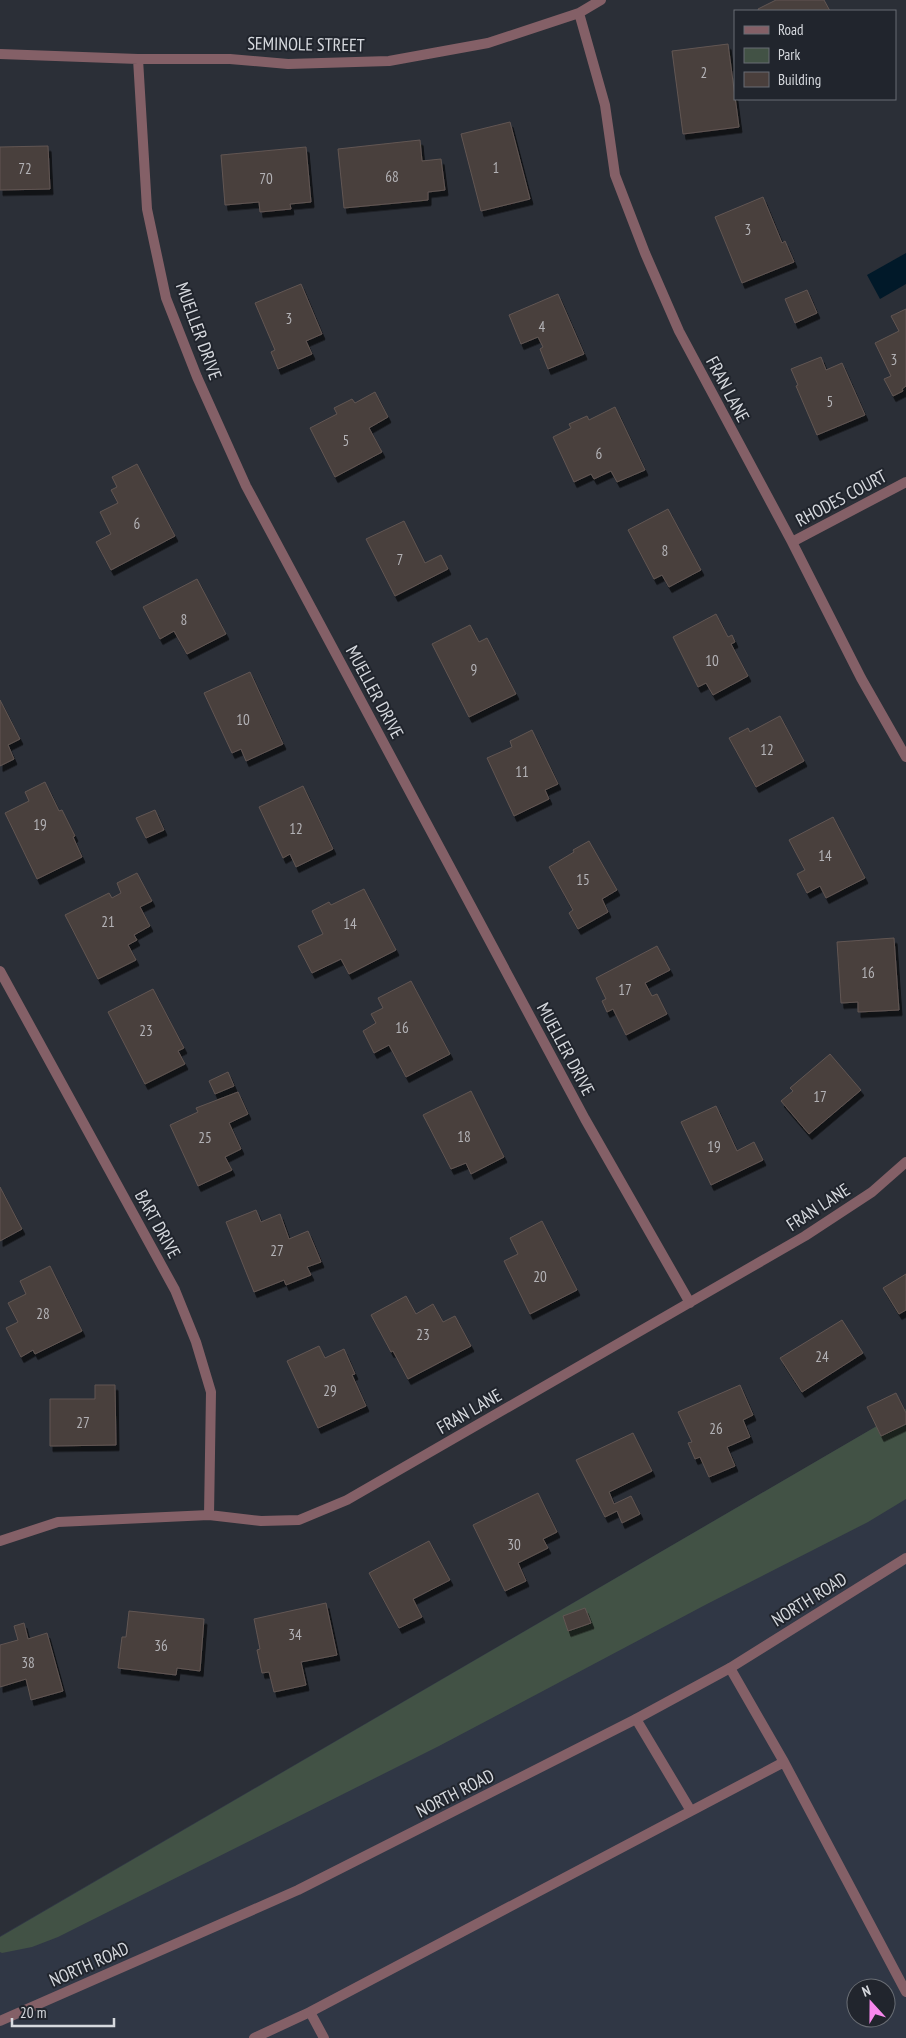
<svg xmlns="http://www.w3.org/2000/svg" width="906" height="2038" font-family="'PT Sans Narrow',sans-serif">
  <style>
    .built { fill: #303745; fill-rule: evenodd }
    .green { fill: #425245 }
    .water { fill: #011929 }
    .building { fill: #4a3f3c; stroke: #615653; filter: url(#shadow) }
    .lines { fill: none; stroke-linecap: round; stroke-linejoin: round }
    .service { stroke: #846067; stroke-width: 10 }
    .minor { stroke: #846067; stroke-width: 10 }
    .labels { text-anchor: middle; dominant-baseline: central; stroke-width: 4; stroke-linejoin: round; paint-order: stroke }
    .number-label { font-size: 15px; fill: #b3b2b6 }
    .street-label { font-size: 18px; fill: #d6d9de; stroke: #21252d }
  </style>
  <defs>
    <filter id="shadow"><feDropShadow dx="3" dy="5.5" stdDeviation="0" flood-color="#0009"/></filter>
  </defs>
  <rect width="100%" height="100%" fill="#2b2f37"/>
  <path class="built" d="M906,1409V2038H0V1936ZM856,1988H886V2018H856Z"/>
  <path class="green" d="M906,1409V1499L868,1522L707,1604L439,1746L58,1937L32,1947L2,1953L0,1952V1937Z"/>
  <path class="water" d="M906,253V284L880,299L867,275Z"/>
  <path class="building" d="M776,0H824L830,11H759L758,9Z
    M728,44L739,127L683,134L672,51Z
    M510,122L530,199L481,211L461,134Z
    M420,140L422,161L441,159L445,190L428,192V200L344,208L338,149Z
    M48,146L50,189L0,190V147Z
    M306,147L311,202L290,204L291,209L260,212L259,202L225,205L221,155Z
    M763,197L782,243L785,241L794,262L742,283L715,217Z
    M301,284L322,334L306,341L312,354L278,369L271,352L275,350L255,303Z
    M807,290L817,313L795,323L785,299Z
    M558,294L584,354L548,369L540,349L543,347L538,337L521,344L509,315Z
    M906,309V386L902,389L903,391L893,396L884,379L891,376L875,343L899,331L891,316Z
    M821,357L826,370L842,363L865,415L817,435L796,386L798,385L791,369Z
    M375,392L388,417L369,428L382,452L335,477L310,428L337,414L334,408L352,399L355,403Z
    M615,407L645,470L617,482L611,471L594,479L591,474L574,482L553,437L571,428L569,424L587,416L589,420Z
    M137,464L175,536L111,570L96,542L111,534L100,512L118,503L111,490L117,487L112,477Z
    M668,509L701,570L669,587L662,575L654,579L628,530Z
    M404,521L425,563L441,555L448,569L395,596L366,539Z
    M197,579L226,634L187,654L174,631L160,639L143,607Z
    M716,614L728,637L732,635L735,642L731,644L748,676L713,695L706,683L698,687L673,637Z
    M470,625L479,642L487,638L516,694L469,717L432,644Z
    M250,672L283,744L246,761L241,749L232,753L204,693Z
    M0,700L20,739L8,745L14,759L0,766Z
    M780,716L804,761L756,787L729,738L748,728L750,732Z
    M532,730L558,784L545,790L549,799L514,816L487,758L512,747L510,741Z
    M45,782L59,811L62,810L75,836L73,837L82,857L37,879L5,813L29,801L25,792Z
    M303,786L333,849L296,867L290,854L283,858L259,807Z
    M155,810L164,830L146,838L136,818Z
    M833,817L865,878L826,898L820,886L807,893L797,874L805,870L789,840Z
    M589,841L617,890L602,899L608,912L578,929L569,913L573,910L549,867L574,852L573,850Z
    M137,873L152,901L140,907L150,926L134,935L137,940L128,945L136,960L98,979L65,915L109,893L112,898L121,893L117,883Z
    M364,889L396,950L349,974L341,959L312,973L298,946L323,934L312,911L329,902L331,905Z
    M894,938L899,1010L858,1012V1002L841,1003L837,942Z
    M657,946L670,970L645,983L652,996L657,994L667,1014L626,1035L613,1009L607,1012L602,1001L606,999L596,978Z
    M411,981L450,1054L406,1077L389,1045L374,1053L363,1031L376,1023L371,1014L383,1008L378,998Z
    M153,989L184,1048L178,1051L185,1064L145,1084L108,1012Z
    M830,1054L861,1090L809,1134L781,1101L793,1091L790,1088Z
    M228,1072L234,1086L215,1094L209,1081Z
    M471,1091L504,1157L471,1174L466,1163L451,1169L423,1115Z
    M238,1092L248,1114L229,1123L241,1149L225,1157L232,1170L198,1186L170,1125L198,1112L196,1108Z
    M716,1106L737,1151L754,1142L763,1160L711,1185L681,1122Z
    M0,1187L22,1229L0,1241Z
    M256,1210L261,1222L280,1214L289,1239L308,1231L321,1262L307,1267L311,1275L286,1285L284,1280L254,1292L226,1222Z
    M542,1221L577,1290L530,1314L504,1261L518,1254L510,1238Z
    M50,1266L82,1331L35,1354L33,1350L21,1357L6,1328L18,1322L8,1303L26,1294L20,1281Z
    M906,1274V1310L899,1314L883,1288Z
    M406,1296L416,1314L433,1304L443,1322L455,1316L471,1346L408,1379L393,1351L391,1352L371,1315Z
    M842,1320L863,1353L802,1392L780,1358Z
    M319,1346L325,1358L344,1349L355,1374L352,1375L366,1406L318,1428L287,1361Z
    M95,1385H115L116,1445L50,1446V1399H95Z
    M740,1385L753,1415L743,1420L750,1437L727,1447L735,1466L709,1477L700,1457L695,1459L688,1443L692,1442L678,1412Z
    M896,1393L906,1413V1424L881,1436L867,1407Z
    M633,1433L652,1471L609,1492L614,1504L631,1496L640,1514L622,1523L617,1511L605,1517L576,1460Z
    M538,1493L557,1532L543,1539L548,1548L518,1563L526,1581L505,1591L473,1525Z
    M429,1541L450,1580L413,1599L422,1617L399,1628L369,1573Z
    M326,1603L337,1655L301,1662L306,1685L274,1692L269,1672L262,1673L257,1650L260,1649L254,1619Z
    M585,1608L591,1623L568,1631L563,1616Z
    M129,1611L204,1619L200,1671L177,1668L176,1675L118,1668L122,1637H126Z
    M24,1623L28,1639L47,1633L63,1691L31,1700L26,1679L0,1687V1645L18,1640L14,1626Z"/>
  <g class="lines">
    <path class="service" d="M730,1668L784,1762L906,1992
      M636,1719L691,1811
      M254,2038L310,2012
      M324,2038L310,2012L784,1762"/>
    <path class="minor" d="M579,13L605,105L615,175L645,253L679,331L792,542L861,678L906,757
      M0,54L138,59H230L288,64L389,61L488,43L579,13L601,0
      M138,59L147,209L166,298L197,377L246,486L585,1119L690,1303
      M792,542L906,482
      M0,971L175,1290L196,1342L211,1392L209,1515
      M0,1541L58,1522L209,1515L261,1521L299,1520L347,1500L805,1236L872,1192L906,1162
      M0,2021L298,1890L636,1719L730,1668L906,1558"/>
  </g>
  <g class="labels">
    <g class="number-label">
      <text x="704" y="72">2</text>
      <text x="496" y="167">1</text>
      <text x="25" y="168">72</text>
      <text x="392" y="176">68</text>
      <text x="266" y="178">70</text>
      <text x="748" y="229">3</text>
      <text x="289" y="318">3</text>
      <text x="542" y="326">4</text>
      <text x="894" y="359">3</text>
      <text x="830" y="401">5</text>
      <text x="346" y="440">5</text>
      <text x="599" y="453">6</text>
      <text x="137" y="523">6</text>
      <text x="665" y="550">8</text>
      <text x="400" y="559">7</text>
      <text x="184" y="619">8</text>
      <text x="712" y="660">10</text>
      <text x="474" y="669">9</text>
      <text x="243" y="719">10</text>
      <text x="767" y="749">12</text>
      <text x="522" y="771">11</text>
      <text x="40" y="824">19</text>
      <text x="296" y="828">12</text>
      <text x="825" y="855">14</text>
      <text x="583" y="879">15</text>
      <text x="108" y="921">21</text>
      <text x="350" y="923">14</text>
      <text x="868" y="972">16</text>
      <text x="625" y="989">17</text>
      <text x="402" y="1027">16</text>
      <text x="146" y="1030">23</text>
      <text x="820" y="1096">17</text>
      <text x="464" y="1136">18</text>
      <text x="205" y="1137">25</text>
      <text x="714" y="1146">19</text>
      <text x="277" y="1250">27</text>
      <text x="540" y="1276">20</text>
      <text x="43" y="1313">28</text>
      <text x="423" y="1334">23</text>
      <text x="822" y="1356">24</text>
      <text x="330" y="1390">29</text>
      <text x="83" y="1422">27</text>
      <text x="716" y="1428">26</text>
      <text x="514" y="1544">30</text>
      <text x="295" y="1634">34</text>
      <text x="161" y="1645">36</text>
      <text x="28" y="1662">38</text>
    </g>
    <g class="street-label">
      <text transform="translate(306 44) rotate(1)">SEMINOLE STREET</text>
      <text transform="translate(199 331) rotate(70)">MUELLER DRIVE</text>
      <text transform="translate(728 389) rotate(62)">FRAN LANE</text>
      <text transform="translate(841 498) rotate(-28)">RHODES COURT</text>
      <text transform="translate(375 692) rotate(62)">MUELLER DRIVE</text>
      <text transform="translate(566 1049) rotate(62)">MUELLER DRIVE</text>
      <text transform="translate(818 1207) rotate(-33)">FRAN LANE</text>
      <text transform="translate(158 1224) rotate(61)">BART DRIVE</text>
      <text transform="translate(469 1411) rotate(-30)">FRAN LANE</text>
      <text transform="translate(809 1599) rotate(-32)">NORTH ROAD</text>
      <text transform="translate(455 1793) rotate(-27)">NORTH ROAD</text>
      <text transform="translate(89 1964) rotate(-24)">NORTH ROAD</text>
    </g>
  </g>
  <rect x="734" y="10" width="162" height="90" fill="#21252d" stroke="#696d74"/>
  <rect x="744" y="26" width="25" height="8" fill="#846067" stroke="#696d74"/>
  <text x="778" y="35" font-size="15" fill="#d6d9de">Road</text>
  <rect x="744" y="48" width="25" height="15" fill="#425245" stroke="#696d74"/>
  <text x="778" y="60" font-size="15" fill="#d6d9de">Park</text>
  <rect x="744" y="72" width="25" height="15" fill="#4a3f3c" stroke="#696d74"/>
  <text x="778" y="85" font-size="15" fill="#d6d9de">Building</text>
  <g transform="translate(871 2003) rotate(339)"><circle r="24" fill="#21252d" stroke="#696d74"/>
  <path d="M0-4L9 19L0 12L-9 19Z" fill="#f788ec"/>
  <text y="-8" font-size="14" font-weight="bold" text-anchor="middle" fill="#d6d9de">N</text>
  </g>
  <path d="M12 2018v8h102v-8" fill="none" stroke="#d6d9de" stroke-width="2.5"/>
  <text x="20" y="2018" font-size="15" fill="#d6d9de" stroke="#21252d" stroke-width="4" paint-order="stroke">20 m</text>
</svg>
